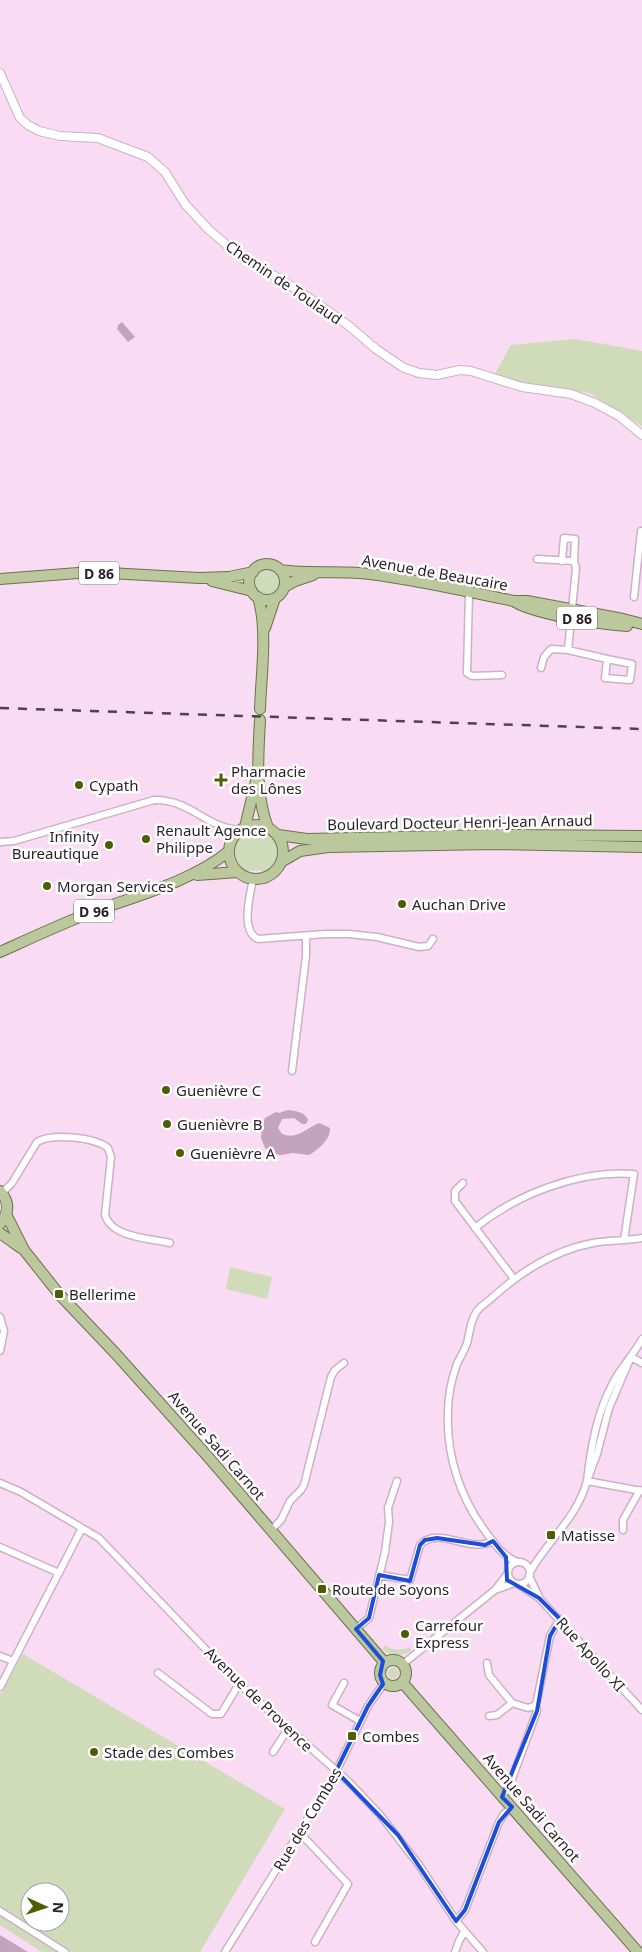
<svg xmlns="http://www.w3.org/2000/svg" width="642" height="1952" font-family="'Noto Sans',sans-serif">
  <style>
    .green { fill: #d0dbba; fill-rule: evenodd }
    .water { fill: #c4a3be }
    .lines { fill: none; stroke-linecap: round; stroke-linejoin: round }
    .minor-casing { stroke: #cdb0c8; stroke-width: 9 }
    .tertiary-casing { stroke: #cdb0c8; stroke-width: 10 }
    .primary-casing { stroke: #6b7448; stroke-width: 12 }
    .minor { stroke: #fff; stroke-width: 6 }
    .tertiary { stroke: #fff; stroke-width: 8 }
    .primary { stroke: #bbc79c; stroke-width: 10 }
    .rail { stroke: #50414d; stroke-width: 2.5; stroke-dasharray: 9 9; stroke-linecap: butt }
    .marked { fill: none; stroke: #1d4ed8; stroke-width: 4; stroke-linejoin: round }
    .poi-dot { fill: #4c5f04; stroke: #fff; stroke-width: 2 }
    .labels { text-anchor: middle; dominant-baseline: central; stroke-width: 5; stroke-linejoin: round; paint-order: stroke }
    .shield { fill: #fff; stroke: #6a6268; stroke-width: 1 }
    .shield-label { font-size: 14px; font-weight: bold; fill: #2a1f28 }
    .street-label { font-size: 15px; fill: #2a1f28; stroke: #fff }
    .poi-label { font-size: 15px; fill: #2a1f28; stroke: #fff; text-anchor: start }
  </style>
  <rect width="100%" height="100%" fill="#f9dbf3"/>
  <path class="green" d="M575,339L642,351V426L590,393L529,385L495,374L511,345Z
    M255 582a12 12 0 1 1 24 0a12 12 0 1 1-24 0Z
    M252,831C278,829 287,863 262,872L261,870L246,871C230,859 233,837 252,831Z
    M230,1267L272,1277L267,1299L226,1289Z
    M386,1645C393,1651 401,1651 410,1647L411,1651C400,1657 392,1657 382,1649Z
    M23,1654L285,1809L200,1952H42L0,1925V1695ZM30,1892H60V1922H30Z
    M387.5 1673a5.5 5.5 0 1 1 11 0a5.5 5.5 0 1 1-11 0Z"/>
  <path class="water" d="M122,322L135,337L128,342L117,329L118,325Z
    M288,1110C296,1111 305,1112 308,1120L306,1124H302L294,1118L282,1119L278,1128L282,1134C298,1140 306,1128 319,1123L330,1128C331,1139 318,1150 309,1155L293,1153L281,1155L274,1154L265,1148L261,1138L262,1125L265,1118L276,1112L279,1113Z
    M0,1935L28,1952H0Z"/>
  <g class="lines">
    <defs>
      <path id="minor" d="M537,559L574,561
        M562,561L564,538L575,539L574,561L576,568L568,650L607,659L605,678L630,680L632,664L607,659
        M469,592L467,673L472,676L502,675
        M634,597L641,531
        M541,668L544,657L551,649L568,650
        M219,827L230,842
        M0,842L14,841L154,800C190,799 206,828 240,830
        M253,879C250,895 240,931 258,939L325,934H349L377,937L419,947L428,946L433,939
        M292,1071L306,956V936
        M463,1183L455,1191V1201L514,1279
        M2,1193L12,1183L37,1142C52,1133 94,1137 108,1148L111,1157L105,1215C112,1238 149,1238 170,1243
        M475,1228C517,1194 579,1170 634,1174L624,1240
        M0,1317L4,1331L0,1351
        M631,1357L609,1408L597,1454L587,1481C591,1446 597,1412 614,1381C622,1366 634,1354 642,1339
        M631,1357L642,1363
        M0,1483L21,1492L99,1538L239,1684L349,1782L381,1816L419,1865L456,1921L483,1952
        M271,1530L281,1520L290,1501L301,1490L304,1485L331,1377L335,1370L344,1363
        M623,1530V1520L640,1490
        M0,1547L59,1573
        M518,1562C504,1557 497,1547 488,1535C461,1500 446,1457 448,1412C448,1396 452,1378 457,1364C460,1357 465,1350 467,1343C470,1332 470,1321 477,1311C482,1305 489,1301 494,1296C523,1270 555,1250 593,1243C609,1240 626,1241 642,1238
        M508 1573a11 11 0 1 1 22 0a11 11 0 1 1-22 0Z
        M530,1572C548,1540 577,1518 587,1481L642,1491
        M379,1575L410,1580L420,1545C438,1525 470,1554 493,1541
        M529,1576L539,1597
        M518,1584L539,1598L642,1710
        M495,1590L514,1583
        M356,1629L369,1618L385,1552L389,1522L388,1508L397,1481
        M0,1656L13,1661
        M487,1663L489,1675L512,1703L528,1708L536,1705
        M403,1664L495,1590L508,1573
        M158,1673L212,1714H221L239,1684
        M344,1683L332,1705L360,1721
        M0,1687L82,1528
        M489,1716L497,1715L512,1703
        M273,1752L288,1729
        M502,1797L509,1787L537,1711L536,1705L550,1636L560,1619
        M300,1833L348,1884L315,1942
        M0,1911L65,1952
        M456,1921L465,1910L499,1822L505,1813L512,1807
        M225,1952L333,1778L368,1706L384,1683
        M455,1952L459,1941L464,1932"/>
      <path id="tertiary" d="M0,73L20,118L28,125L39,131L60,136L98,138L148,157L165,172L185,204L208,229L236,253L298,290L349,326L376,349L404,368L419,373L437,375L460,370L471,371L522,387L571,394L595,403L619,416L642,435"/>
      <path id="primary" d="M249 582a18 18 0 1 1 36 0a18 18 0 1 1-36 0Z
        M280,570C307,574 333,571 360,573C411,578 463,591 514,601H527L623,619L642,624
        M0,579L91,572L199,578L229,577L253,572
        M212,581L252,591
        M284,587L295,581L313,575
        M258,597C268,630 261,675 260,709
        M515,602C538,615 599,624 627,626
        M265,628L275,598
        M260,720C258,757 255,793 268,828
        M229 852a27 27 0 1 1 54 0a27 27 0 1 1-54 0Z
        M245,827L256,781
        M278,835L307,839L492,835L642,836
        M281,862L300,851L328,847L492,844L642,847
        M197,875L238,872
        M0,952C31,938 61,924 92,912C136,896 193,881 229,851
        M0,1191C10,1202 9,1213 0,1224
        M6,1214L24,1250L59,1294L116,1354L210,1459L384,1662
        M0,1233L21,1248
        M380 1673a13 13 0 1 1 26 0a13 13 0 1 1-26 0Z
        M402,1682L638,1952"/>
    </defs>
    <use href="#minor" class="minor-casing"/>
    <use href="#tertiary" class="tertiary-casing"/>
    <use href="#primary" class="primary-casing"/>
    <use href="#minor" class="minor"/>
    <use href="#tertiary" class="tertiary"/>
    <use href="#primary" class="primary"/>
    <path class="rail" d="M0,708L642,729"/>
  </g>
  <path class="marked" d="M437,1538L485,1545L493,1541L506,1557L507,1580L539,1598L560,1619L550,1636L537,1711L502,1797L512,1807L499,1822L465,1910L456,1921L398,1835L336,1771L368,1706L383,1684L380,1675L383,1661L356,1629L369,1618L379,1575L410,1581L420,1545L425,1540Z"/>
  <g class="poi-dot">
    <path d="M218.5 772.5h5v5h5v5h-5v5h-5v-5h-5v-5h5z"/>
    <circle cx="79" cy="785" r="5"/>
    <circle cx="146" cy="839" r="5"/>
    <circle cx="109" cy="845" r="5"/>
    <circle cx="47" cy="886" r="5"/>
    <circle cx="402" cy="904" r="5"/>
    <circle cx="166" cy="1090" r="5"/>
    <circle cx="167" cy="1124" r="5"/>
    <circle cx="180" cy="1153" r="5"/>
    <rect x="54" y="1289" width="10" height="10" rx="2.5"/>
    <rect x="546" y="1530" width="10" height="10" rx="2.5"/>
    <rect x="317" y="1584" width="10" height="10" rx="2.5"/>
    <circle cx="405" cy="1634" r="5"/>
    <rect x="347" y="1731" width="10" height="10" rx="2.5"/>
    <circle cx="94" cy="1752" r="5"/>
  </g>
  <g class="labels">
    <g class="shield">
      <rect x="79" y="561.5" width="40" height="23" rx="4"/>
      <rect x="557" y="606.5" width="40" height="23" rx="4"/>
      <rect x="74" y="899.5" width="40" height="23" rx="4"/>
    </g>
    <g class="shield-label">
      <text x="99" y="573">D 86</text>
      <text x="577" y="618">D 86</text>
      <text x="94" y="911">D 96</text>
    </g>
    <g class="street-label">
      <text transform="translate(284 282) rotate(34)">Chemin de Toulaud</text>
      <text transform="translate(435 572) rotate(10)">Avenue de Beaucaire</text>
      <text transform="translate(460 822) rotate(-1)">Boulevard Docteur Henri-Jean Arnaud</text>
      <text transform="translate(217 1445) rotate(49)">Avenue Sadi Carnot</text>
      <text transform="translate(591 1654) rotate(48)">Rue Apollo XI</text>
      <text transform="translate(259 1699) rotate(44)">Avenue de Provence</text>
      <text transform="translate(532 1807) rotate(49)">Avenue Sadi Carnot</text>
      <text transform="translate(307 1819) rotate(-59)">Rue des Combes</text>
    </g>
    <g class="poi-label">
      <text x="231" y="771">Pharmacie<tspan x="231" dy="17">des Lônes</tspan></text>
      <text x="89" y="785">Cypath</text>
      <text x="156" y="830">Renault Agence<tspan x="156" dy="17">Philippe</tspan></text>
      <text x="99" y="836" text-anchor="end">Infinity<tspan x="99" dy="17">Bureautique</tspan></text>
      <text x="57" y="886">Morgan Services</text>
      <text x="412" y="904">Auchan Drive</text>
      <text x="176" y="1090">Guenièvre C</text>
      <text x="177" y="1124">Guenièvre B</text>
      <text x="190" y="1153">Guenièvre A</text>
      <text x="69" y="1294">Bellerime</text>
      <text x="561" y="1535">Matisse</text>
      <text x="332" y="1589">Route de Soyons</text>
      <text x="415" y="1625">Carrefour<tspan x="415" dy="17">Express</tspan></text>
      <text x="362" y="1736">Combes</text>
      <text x="104" y="1752">Stade des Combes</text>
    </g>
  </g>
  <g transform="translate(45 1907) rotate(93)"><circle r="24" fill="#ffffff" stroke="#aaa5a9"/>
  <path d="M0-4L9 19L0 12L-9 19Z" fill="#4c5f04"/>
  <text y="-8" font-size="14" font-weight="bold" text-anchor="middle" fill="#2a1f28">N</text>
  </g>
</svg>
